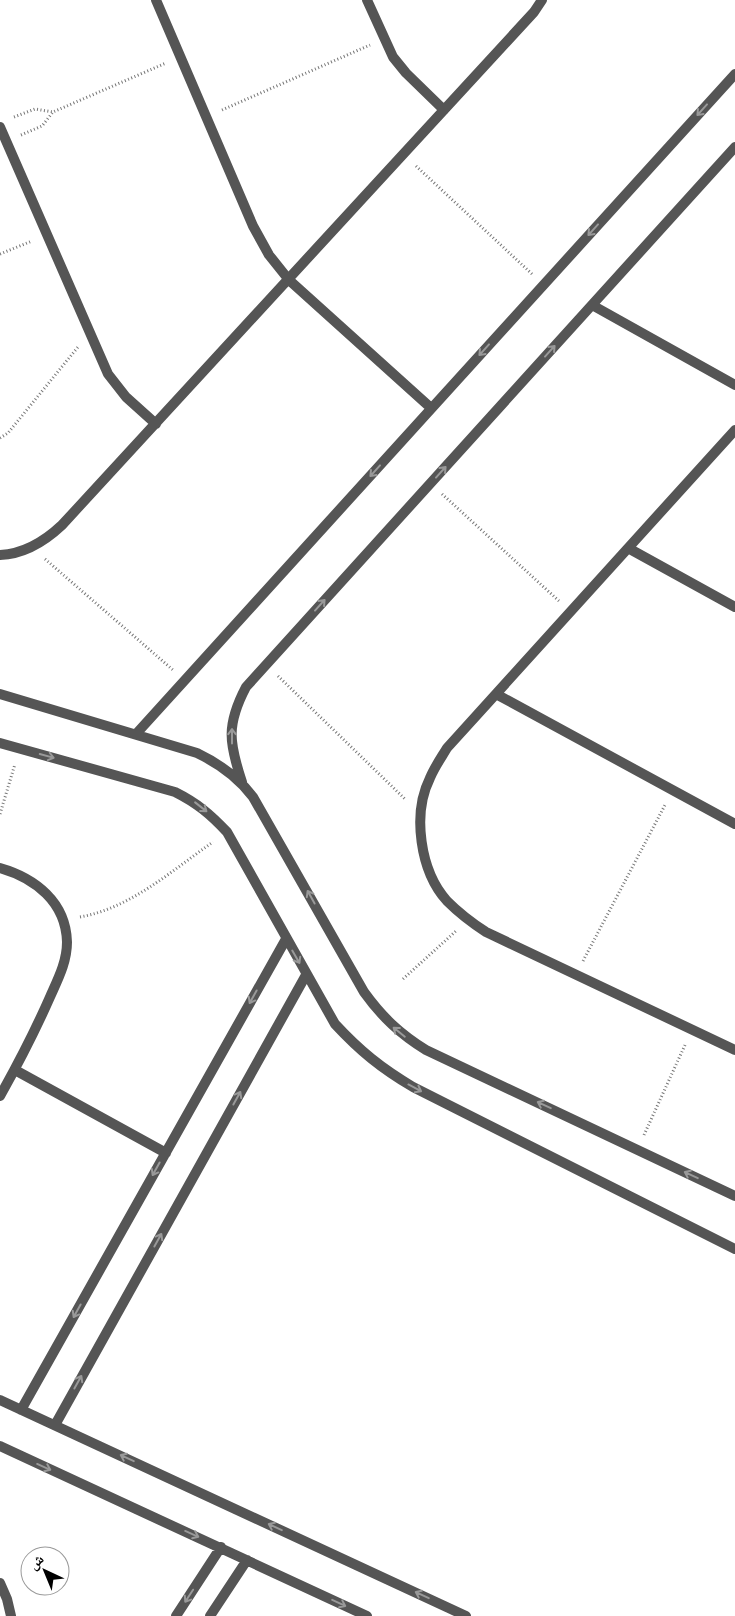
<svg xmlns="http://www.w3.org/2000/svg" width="735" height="1616" font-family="Karla,'Noto Naskh Arabic',sans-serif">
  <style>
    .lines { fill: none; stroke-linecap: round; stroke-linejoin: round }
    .path { stroke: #777; stroke-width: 3; stroke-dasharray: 1 2.5; stroke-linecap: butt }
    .minor { stroke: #555; stroke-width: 10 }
    .oneway { stroke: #999 }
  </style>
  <rect width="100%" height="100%" fill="#fff"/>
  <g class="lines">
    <path class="path" d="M222,110L370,45
      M14,117L35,109L53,112L166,63
      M21,135L42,126L53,112
      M416,166L532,274
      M0,254L32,241
      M0,438L8,433L78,347
      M442,494L559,601
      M45,559L173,670
      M278,676L406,800
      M0,814L15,764
      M80,917C131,908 171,871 213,842
      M583,961L665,805
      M403,979L456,931
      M644,1135L685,1045"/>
    <path class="minor" d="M156,0L253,226L269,255L289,280L431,408
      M367,0L393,57L406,73L444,110
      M0,127L108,374L126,397L156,424
      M592,305L735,385
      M735,430L447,748C441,758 434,768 430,778C412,814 420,871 447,901C459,913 472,923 486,932L735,1050
      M628,548L735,607
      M0,555C24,554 45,541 62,525L534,12L542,0
      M0,694L197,753C220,764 238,777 253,797L364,992C382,1017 400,1034 426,1050L735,1196
      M496,694L735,824
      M136,734L735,74
      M0,743L175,792C197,803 210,814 227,832L335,1024C360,1051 381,1068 413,1087L735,1249
      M242,782C229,743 226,725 246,687L735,147
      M0,868C35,878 66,902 67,942C67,962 58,979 50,997C35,1031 18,1064 0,1096
      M15,1070L166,1153
      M0,1400L466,1616
      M21,1410L286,939
      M55,1425L306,975
      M0,1446L367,1616
      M0,1583L7,1599L11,1616
      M176,1616L221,1547
      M210,1616L247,1560"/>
  </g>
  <defs><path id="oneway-shaft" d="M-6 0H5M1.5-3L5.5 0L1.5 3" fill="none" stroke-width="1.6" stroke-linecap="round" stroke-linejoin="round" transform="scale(1.25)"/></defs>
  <g class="oneway">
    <use href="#oneway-shaft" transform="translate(702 110) rotate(132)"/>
    <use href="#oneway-shaft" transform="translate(593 230) rotate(132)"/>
    <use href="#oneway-shaft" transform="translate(484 350) rotate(132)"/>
    <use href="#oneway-shaft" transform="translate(550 351) rotate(-48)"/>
    <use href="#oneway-shaft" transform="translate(375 471) rotate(132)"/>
    <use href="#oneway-shaft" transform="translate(441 472) rotate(-48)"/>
    <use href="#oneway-shaft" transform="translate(320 605) rotate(-48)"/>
    <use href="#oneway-shaft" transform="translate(232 736) rotate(-90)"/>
    <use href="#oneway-shaft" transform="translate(47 756) rotate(15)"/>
    <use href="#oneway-shaft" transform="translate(201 807) rotate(38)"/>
    <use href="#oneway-shaft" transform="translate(311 897) rotate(-119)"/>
    <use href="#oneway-shaft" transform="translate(296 957) rotate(60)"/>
    <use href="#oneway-shaft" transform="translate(253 997) rotate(119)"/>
    <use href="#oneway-shaft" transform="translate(399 1032) rotate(-141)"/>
    <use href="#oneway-shaft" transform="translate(415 1088) rotate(28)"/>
    <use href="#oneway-shaft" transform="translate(237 1098) rotate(-61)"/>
    <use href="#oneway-shaft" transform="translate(544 1105) rotate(-155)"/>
    <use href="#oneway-shaft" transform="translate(156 1169) rotate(119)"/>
    <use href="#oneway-shaft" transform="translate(691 1175) rotate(-155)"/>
    <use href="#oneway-shaft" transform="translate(158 1240) rotate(-61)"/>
    <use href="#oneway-shaft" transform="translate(77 1311) rotate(119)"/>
    <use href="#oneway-shaft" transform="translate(78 1382) rotate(-61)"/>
    <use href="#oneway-shaft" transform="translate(127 1458) rotate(-155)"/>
    <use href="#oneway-shaft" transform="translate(44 1467) rotate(24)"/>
    <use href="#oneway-shaft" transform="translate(275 1527) rotate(-155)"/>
    <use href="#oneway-shaft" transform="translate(192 1534) rotate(24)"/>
    <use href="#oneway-shaft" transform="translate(422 1595) rotate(-155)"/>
    <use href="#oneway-shaft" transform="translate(189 1596) rotate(123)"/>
    <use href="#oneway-shaft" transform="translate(339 1603) rotate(25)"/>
  </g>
  <g transform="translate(45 1571) rotate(316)"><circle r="24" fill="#ffffff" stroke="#999999"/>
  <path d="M0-4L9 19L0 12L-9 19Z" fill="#000000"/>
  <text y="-8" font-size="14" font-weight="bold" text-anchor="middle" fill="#000000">ش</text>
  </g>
</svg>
